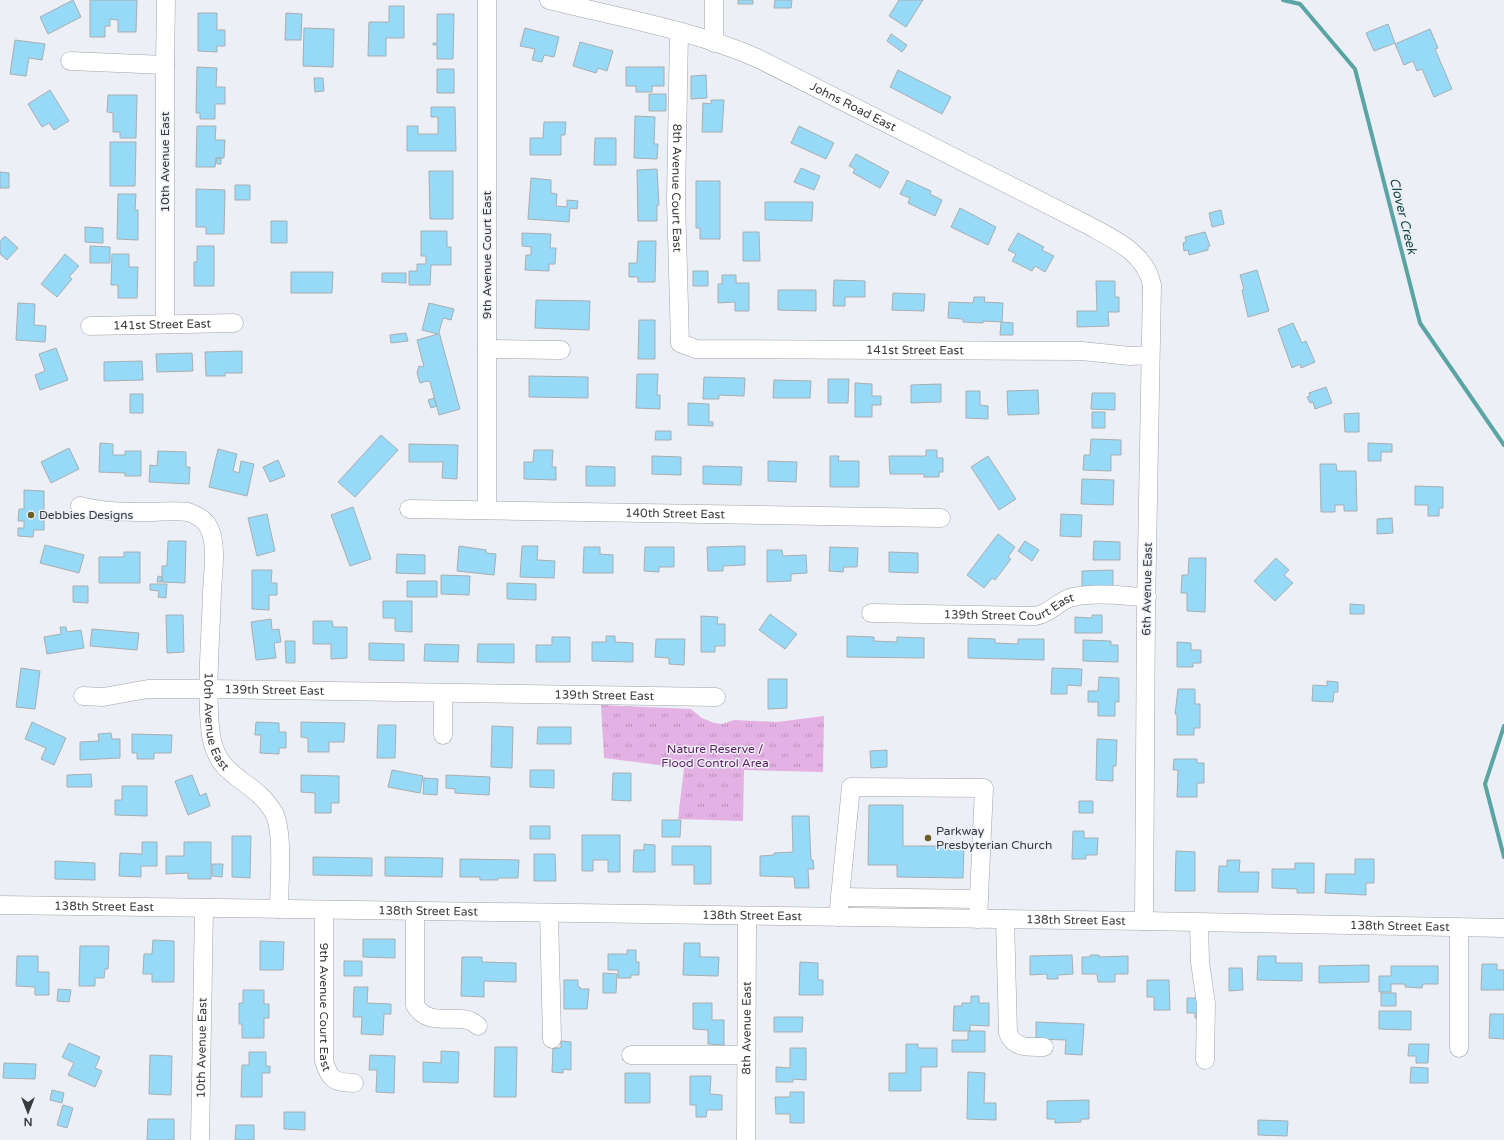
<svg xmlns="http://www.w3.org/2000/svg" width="1504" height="1140" font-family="'Varela Round',sans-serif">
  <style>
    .park { fill: url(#park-tufts) }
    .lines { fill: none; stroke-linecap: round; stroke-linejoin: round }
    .stream { stroke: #5aa4a4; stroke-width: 4 }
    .building { fill: #97daf8; stroke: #a8aeb1 }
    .minor-casing { stroke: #a0a4a9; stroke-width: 19 }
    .minor { stroke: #fff; stroke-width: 18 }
    .poi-dot { fill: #6b5e2b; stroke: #eceff5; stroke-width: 1.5 }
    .labels { text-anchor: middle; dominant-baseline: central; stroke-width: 3; stroke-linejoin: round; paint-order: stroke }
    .street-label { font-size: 12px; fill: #393a3c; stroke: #eceff5 }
    .poi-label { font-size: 12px; fill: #393a3c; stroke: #eceff5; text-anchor: start }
    .park-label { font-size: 12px; fill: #601f62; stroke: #eceff5 }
    .water-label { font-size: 13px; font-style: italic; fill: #174747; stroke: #eceff5 }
  </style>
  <defs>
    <pattern id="park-tufts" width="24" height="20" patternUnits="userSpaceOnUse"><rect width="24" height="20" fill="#e4b1e4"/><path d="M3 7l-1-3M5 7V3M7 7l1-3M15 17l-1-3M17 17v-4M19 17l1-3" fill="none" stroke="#ba91ba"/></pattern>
  </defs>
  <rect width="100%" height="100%" fill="#eceff5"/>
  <path class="park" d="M601,705L691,709L702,718L714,723L722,724L734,720L777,722L824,716L823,772L744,770L743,821L678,819L684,768L604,758Z"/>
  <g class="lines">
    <path class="stream" d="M1283,0L1300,4L1355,69L1420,323L1504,445
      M1504,726L1485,784L1504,857"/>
  </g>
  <path class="building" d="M73,0L81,17L48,34L40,17Z
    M90,0H137L136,32H118V20L110,19V26H105V37H90Z
    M738,0H753V4H738Z
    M775,0H792L791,8H774Z
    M899,0H923L906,27L889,16Z
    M389,6H404V38H386V56H368L369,22H389Z
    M198,13H217V30H225V46H217V52L198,51Z
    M286,13L302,14L301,40H285Z
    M437,14H454L453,59H437V45H433V43H437Z
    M1388,24L1395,43L1374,51L1366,33Z
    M304,28L334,29L333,67L303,66Z
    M525,28L559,37L554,57L544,55L542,62L532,60L535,49L520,46Z
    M1430,29L1438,48L1435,49L1452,89L1434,97L1422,69L1417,71L1413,61L1404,65L1395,44Z
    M891,34L907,45L902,52L887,41Z
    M15,40L45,44L42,60L29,58L26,76L10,74Z
    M580,42L613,51L607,71L598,68L596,73L573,66Z
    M197,67L217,68L216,87H225V104H215V119H200V113H196Z
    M626,67H664V86H652V92H636V86H626Z
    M437,69H454V93H437Z
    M898,70L951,97L942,114L890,87Z
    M706,75L707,98L691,99V76Z
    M314,78H323L324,91L315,92Z
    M50,90L69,121L54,130L49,123L42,127L28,104Z
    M649,94H666V111H649Z
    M108,95H137L136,138H120V132H113V113L107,112Z
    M711,100H724L722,132H702L703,103L711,104Z
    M431,107H455L456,151H407V126H418V134H438V117H431Z
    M635,116L655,117L654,144H658L657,159L634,158Z
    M544,122H566L565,135H561V155H530V138H543Z
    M197,126H216L215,140H225L224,158H216L215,167H196Z
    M799,126L834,143L826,159L791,143Z
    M595,138H616V165H594Z
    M110,142H136L135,186H110Z
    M856,154L889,172L880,188L853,173L855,169L849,166Z
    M216,158H221V164H217Z
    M801,168L820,176L814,190L794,182Z
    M657,169L659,205H657V221H638L637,170Z
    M429,171H453V219H430Z
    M0,172L9,173V188H0Z
    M531,178L551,180V193L557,194L556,206L567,207V200L578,201L577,209L570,208L569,222L528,219Z
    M907,180L931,191L930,194L942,200L935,216L908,203L910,198L900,194Z
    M696,181H720V239H700V228H696Z
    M235,185H250V200H235Z
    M196,189L225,190L224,234H206V227H196Z
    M118,194H136L135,210H138V240L117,239Z
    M765,202H813L812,221L765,220Z
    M960,208L996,227L988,245L951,227Z
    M1221,210L1224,224L1212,227L1209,213Z
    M271,221H287V243H271Z
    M85,227L103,228V243L85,242Z
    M421,231H447V247H451V265H431L430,285H409V271H417V264H426V256H421Z
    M743,232H759L760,261H743Z
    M1205,232L1210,246L1208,247V250L1189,255L1188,250L1184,251L1183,243L1186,242L1185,237Z
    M522,233L551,234L550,248H556L555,264H549V271L525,270L526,255H531V247L522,246Z
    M1018,233L1044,247L1042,250L1054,256L1045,272L1035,266L1032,271L1012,261L1016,254L1008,250Z
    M5,236L18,248L7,260L0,254V241Z
    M638,241H656L655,282H638V277H629V263H637Z
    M90,246L110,247V263H90Z
    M197,246H214V286H194V262H197Z
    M65,254L79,266L69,277L72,279L57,297L41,284Z
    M112,254H129V267H138L137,298H118V285H111Z
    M1257,270L1269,311L1248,317L1242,290L1244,289L1240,275Z
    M693,271H708V286H693Z
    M291,272H333L332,293H291Z
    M382,273H406V283L382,282Z
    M722,275H736V283H749V311H735V302L718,303V284H722Z
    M834,280L865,281V297H845V306H833Z
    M1096,281H1115V297H1119V312H1108L1109,326L1077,327V311H1097Z
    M778,290H816V311L778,310Z
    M893,293L925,294L924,311L892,310Z
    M974,297H985L984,302L1003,303L1002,322L983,321V323L963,322V319L948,318L949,302L973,303Z
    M536,300L590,301L589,330L535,328Z
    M18,303L35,304L34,325L46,326L45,342L16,340Z
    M429,303L454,309L451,320L443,318L439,332L460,409L439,415L430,382L427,381L420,383L417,373L419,366L424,367L417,340L438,334L422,330Z
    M639,320H655V359H638Z
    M1001,322L1013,323V335H1000Z
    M1293,323L1302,343L1306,341L1315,362L1301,368L1300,364L1292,368L1278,329Z
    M406,333L408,341L391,343L390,335Z
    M56,348L68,380L40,390L35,375L45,371L39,354Z
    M242,351V373H225V376H206L205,352Z
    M192,353L193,371L157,372L156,354Z
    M142,361L143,380L104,381V362Z
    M637,374H658L657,395H660V409L636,408Z
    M529,376L588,377V398L529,397Z
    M704,377L745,378L744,396L719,395V399H703Z
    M828,379H849L848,403H828Z
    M774,380L811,381L810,398H773Z
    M855,383L872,384V396H881V405H872V417H855Z
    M941,384V402L911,403V385Z
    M1326,387L1332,403L1315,409L1313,402L1310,403L1307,397L1310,396L1309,393Z
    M1038,390L1039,414L1008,415L1007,391Z
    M966,391H980V405L988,406V419L966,418Z
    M1092,393H1115V410L1091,409Z
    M130,394H143V413H130Z
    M434,398L437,406L431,408L428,400Z
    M688,403L709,404V422H713V426L688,425Z
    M1092,412H1105V428H1092Z
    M1359,413V432H1345L1344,414Z
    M656,431H671V440H655Z
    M381,435L398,450L355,497L338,482Z
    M1091,439L1121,440V455H1111V471L1083,470L1084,455H1090Z
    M100,443L113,444V455H125V451H141V476H125V473L99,472Z
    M1368,443L1392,444V452H1381V461H1368Z
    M409,444L458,445L457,479L442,478L443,462H409Z
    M69,448L79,469L51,483L41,462Z
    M218,449L237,454L233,471L239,473L241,461L254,464L247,496L209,487Z
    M534,450H553L552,467H556V480L524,479V462H533Z
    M926,450H937V458H943V472H939V477H924V474H890L889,456H926Z
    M158,451L186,452V467H190L189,484L149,482L150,465L157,466Z
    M652,456L681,457V475L652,474Z
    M830,456H839L838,461H859V487H830Z
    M988,456L1016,499L999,510L971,467Z
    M278,460L285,476L270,482L263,467Z
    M768,461L797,462L796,482L768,481Z
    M1320,464H1336L1337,471H1356L1357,511H1344V505H1335V512H1321Z
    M586,466L615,467V486H586Z
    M703,466L742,467L741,485L703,484Z
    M1082,479L1114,480L1113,505L1081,504Z
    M1415,486L1443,487V508H1439V516H1428V505H1415Z
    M24,490L44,491V530H34L33,537L18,536V528H24V521H18L19,509H24Z
    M353,507L371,559L350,566L331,515Z
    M267,514L275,551L257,556L248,518Z
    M1061,514L1082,515L1081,537L1060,536Z
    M1392,518L1393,533L1377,534V519Z
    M998,534L1015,547L1008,557L1011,559L995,580L992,578L984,588L967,575Z
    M168,541H186L185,583L162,582V566H167Z
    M1025,541L1039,550L1032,561L1018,551Z
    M1094,541L1120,542V560H1093Z
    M45,545L84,555L79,573L40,563Z
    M459,546L486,550V553L496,554L494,575L457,571Z
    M522,546H538L537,560L555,561L554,578L520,577Z
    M745,546V565L723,566V571H708L707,547Z
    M584,547H600V554L613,555V573H583Z
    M645,547H674V567H659V572L644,571Z
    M830,547L858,548L857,567H844L843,572L829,571Z
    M767,550H782L783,556L806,555L807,573L791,574V581L767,582Z
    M124,552H140V583H99V557H124Z
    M889,552L918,553V573L889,572Z
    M397,554L425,555V574L396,573Z
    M1189,558H1206L1205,612L1187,611V593H1181L1182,575H1188Z
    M1276,558L1289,570L1284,575L1293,583L1275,601L1254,581Z
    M252,570H272L271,583H277V595H269V610L252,609Z
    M1113,570V588H1082V571Z
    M441,575L470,576L469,595L441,594Z
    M158,576L162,577L161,582H157Z
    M407,581H437V597H407Z
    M507,583L536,584V600L507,599Z
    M150,584H167L166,598L158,597L159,591L150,590Z
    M73,586H88V603L73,602Z
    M383,601H412V632L395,631V618H383Z
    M1350,604L1364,605V614H1350Z
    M770,614L797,634L785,649L759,630Z
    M166,615H183L184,652L167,653Z
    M1092,615H1102V633H1075V617L1092,618Z
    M701,616L718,617L717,624H725V646H715V652H701Z
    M271,619L272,630L279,629L281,642L274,643L276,658L256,660L251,622Z
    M313,621H332L333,627H347V658L331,659V644H313Z
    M60,627H66L67,632L81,630L84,648L47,654L44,637L61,634Z
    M92,629L139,633L137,650L90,646Z
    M606,636H615V642L633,643V662L592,661V642H606Z
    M847,636L874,637V641L897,642V637L924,638V658L847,657Z
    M552,637H570V662H536V645H552Z
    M968,638L995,639V643L1018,644V639H1044V660L968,658Z
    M656,639H685L684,665L669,664V658L655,657Z
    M1083,640L1111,641V645H1118V662L1083,661Z
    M285,641H295V663H286Z
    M1177,642L1191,643V650H1201V663H1193V667H1177Z
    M369,643L404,644V661L369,660Z
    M425,644L459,645L458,662L424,661Z
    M478,644H514V663L477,662Z
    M21,668L40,671L35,709L16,707Z
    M1052,668L1082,669L1081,686L1067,685V694H1051Z
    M1099,677L1119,678V702H1115V716H1098V702H1088V691H1098Z
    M768,679H787V708L768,709Z
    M1327,681L1338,682V692H1334L1333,702L1312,701L1313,685L1327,686Z
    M1178,689H1195V704H1200V728H1194V735H1177V714H1175Z
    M32,722L66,738L54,765L41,759L46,748L25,739Z
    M256,722L279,723V732H286V748H279V754L260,753L261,735H255Z
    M301,722L345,723L344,742H329V752H308V738L301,737Z
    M378,725H396L395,758H377Z
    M492,726L513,727L512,768L491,767Z
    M538,727H571V744H537Z
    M111,733L112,739H120V758L80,760V742L99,741L98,734Z
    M132,734L172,735L171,753H154V759H137V753H132Z
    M1097,739L1117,740L1116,766H1113V781L1096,780Z
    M887,750V767L871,768L870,751Z
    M1174,759H1197V763H1204V783H1197V797H1177L1178,770H1173Z
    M392,770L423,776L420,793L388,787Z
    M530,770H554V788L530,787Z
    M613,773H631V801L612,800Z
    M91,774L92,787H67V775Z
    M192,775L200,796L206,793L210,806L188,815L175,781Z
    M301,775L339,776V803H331V813H315V793L301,792Z
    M446,775L490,777L489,795L455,793V789L446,788Z
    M424,778L438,779L437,795L423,794Z
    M122,786H147V816L115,815V800H122Z
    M1079,801H1093V813H1079Z
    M869,805H903V846H964L963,878L897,877V865H868Z
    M792,816H809L811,860H813L814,869H808L809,888H795L794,877L760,876V856L774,855V853L793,852Z
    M662,820H681L680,837H662Z
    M530,826H550V839H530Z
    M1073,831H1084V838H1098L1097,855H1086V859H1072Z
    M582,835H620V872H608V860H593V871H582Z
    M232,836H251L250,878L232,877Z
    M142,842H157V866H141V877L119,876L120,853L142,854Z
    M184,842H211V879H188V873L166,874V856H184Z
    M644,844L655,845V872H633L634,850H644Z
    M672,846H711V884H694V865H672Z
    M1176,851L1195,852V891H1175Z
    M534,854H555L556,881H534Z
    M313,857L372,858V876L313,875Z
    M385,857L443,858L442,877L385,876Z
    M460,859L519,860L518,878H498V880H480V877H460Z
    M1355,859H1374V883H1366V895L1325,893L1326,874H1355Z
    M1227,860H1240L1239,872H1259L1258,892H1218L1219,866H1227Z
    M55,861L95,863V880L55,879Z
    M1295,863H1314V893H1297V889L1272,888V869H1295Z
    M212,864H223L222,877L212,876Z
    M363,939H395V958L363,957Z
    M153,940L174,941V982H152V974H143L144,954H152Z
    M260,941L284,942L283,970H260Z
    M684,943H700V957H719L718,976L683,975Z
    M80,946H109L108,969H105L104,978H95V986H79Z
    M627,950H636V962H639V975H631V978H618V970H608V954H627Z
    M1072,955L1073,974L1058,975V979H1047V974L1030,975V956Z
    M1090,955H1099V957L1128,956V974H1115V982H1098L1097,974H1082V957H1090Z
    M17,956H38V972H49V995H35V987L16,986Z
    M1258,956H1276V963H1302V981L1257,980Z
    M462,957H482V962L516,963V982L484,981V997L461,996Z
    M344,961H362V976H344Z
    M800,962L818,963V980H823V995H799Z
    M1482,964H1497V970H1504V990H1481Z
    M1369,965V982L1319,983V966Z
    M1391,966H1438V984H1423L1422,988L1405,987V984H1391V992H1379V976H1391Z
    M1229,968H1242L1243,990L1229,991Z
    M603,973L617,974L616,993H603Z
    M564,980H578V987H580V989H589L587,1009H564Z
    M1147,980H1169L1170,1010H1154V997H1147Z
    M354,987H368L367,1003L391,1004V1014H384L383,1035L361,1034L362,1017H353Z
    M58,989L71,990L69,1002L57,1001Z
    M243,990H264V1004H269V1018H264V1038H242V1024H239V1003H243Z
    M1381,993H1396V1006H1381Z
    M971,996H979V1003H989V1026L970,1025V1031H953L954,1006H962V1003H971Z
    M1187,998H1204L1203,1018H1195V1013H1187Z
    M693,1003H712V1020H724V1045L708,1044V1030L693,1029Z
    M1379,1011H1411V1030L1379,1029Z
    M1490,1014H1504V1039L1489,1038Z
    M774,1017H803L802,1032H774Z
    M1036,1022L1084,1024L1082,1055L1065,1054L1066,1040L1036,1039Z
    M968,1031H985V1052H952V1040H968Z
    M561,1041L571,1042V1070L563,1069V1073L552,1072L553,1048H561Z
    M69,1043L100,1057L95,1068L102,1071L95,1087L68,1075L74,1063L62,1057Z
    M906,1044H918V1048H937V1067H921V1091H889V1073H906Z
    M1409,1044H1429L1428,1063H1416V1056H1408Z
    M495,1047H517L516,1097H494Z
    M790,1048H806V1080L793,1079V1082H776V1067L790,1068Z
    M441,1051L459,1052L458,1083L423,1082V1062L441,1063Z
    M249,1052H266V1066H270V1073H262V1097H241L242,1065H249Z
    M150,1055L172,1056L171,1095L149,1094Z
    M370,1055L395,1056L394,1093L376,1092L377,1070H369Z
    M4,1063L36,1064L35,1079L3,1078Z
    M1411,1067L1428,1068V1083H1410Z
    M968,1072L985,1073L984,1103H996V1120L967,1119Z
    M625,1073H650V1103H625Z
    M690,1076H711L710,1094L722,1095V1110H707L706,1117H696V1105H690Z
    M52,1090L64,1093L62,1103L50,1100Z
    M790,1092H804V1123H790V1114H776L775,1097H790Z
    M1089,1100V1119H1081V1122L1055,1123V1119H1047V1101Z
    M63,1105L73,1108L67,1128L57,1125Z
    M284,1112H305V1130L284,1129Z
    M148,1119H174V1140H147Z
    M1258,1120L1288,1121L1287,1136L1258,1135Z
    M236,1125H254V1140H235Z"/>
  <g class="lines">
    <defs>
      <g id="minor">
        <path id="s1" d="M549,0C617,17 693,30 757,58L1086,224C1113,239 1145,252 1152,285L1146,608L1144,921"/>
        <path d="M714,0V43"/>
        <path id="s2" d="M679,33L676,199L680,343L696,349L1082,351L1130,356L1150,355"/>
        <path d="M70,61L165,65"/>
        <path d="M165,324V65L166,0"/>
        <path id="s3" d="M90,326L234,323"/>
        <path d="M487,349L561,350"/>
        <path id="s4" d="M80,506C102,512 125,512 149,512C161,512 175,510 188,512C194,514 202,518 206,523C209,527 211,532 212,536C216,553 213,574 212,591C211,636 206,682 210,727C214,781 253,776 274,813C284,832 279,886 279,909"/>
        <path id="s5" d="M409,509L941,518"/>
        <path d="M487,510V0"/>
        <path id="s6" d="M871,613L1035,616C1050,614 1059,600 1073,597C1097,592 1123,596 1147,597"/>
        <path d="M443,693V735"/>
        <path id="s7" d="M83,696L103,697L148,689H209L716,697"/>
        <path d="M840,897L979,899"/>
        <path id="s8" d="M0,905L1144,921L1504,928"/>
        <path id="s9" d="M324,910V1061C330,1081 335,1082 354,1083"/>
        <path d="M415,911V1005C430,1031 461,1009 478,1026"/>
        <path d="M549,913L552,1039"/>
        <path d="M838,917L851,787L984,788L978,919"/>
        <path d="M1005,919L1008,1033C1014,1049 1030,1047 1044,1047"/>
        <path d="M1199,923L1200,962L1206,1004L1205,1060"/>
        <path d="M1459,1048V927"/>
        <path d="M631,1055H746"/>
        <path id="s10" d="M200,1140L204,909"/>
        <path id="s11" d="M746,1140L747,925L749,916"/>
      </g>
    </defs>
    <use href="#minor" class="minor-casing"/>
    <use href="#minor" class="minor"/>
  </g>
  <g class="poi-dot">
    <circle cx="31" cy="515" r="4"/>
    <circle cx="928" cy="838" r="4"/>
  </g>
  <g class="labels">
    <g class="street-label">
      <text stroke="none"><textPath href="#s1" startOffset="324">Johns Road East</textPath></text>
      <text transform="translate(165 162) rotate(-90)">10th Avenue East</text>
      <text stroke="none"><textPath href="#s2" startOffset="155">8th Avenue Court East</textPath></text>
      <text transform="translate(487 255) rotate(-90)">9th Avenue Court East</text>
      <text stroke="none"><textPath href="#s3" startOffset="72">141st Street East</textPath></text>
      <text stroke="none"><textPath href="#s2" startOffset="546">141st Street East</textPath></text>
      <text stroke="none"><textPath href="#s5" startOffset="266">140th Street East</textPath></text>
      <text transform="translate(1147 589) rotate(-89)">6th Avenue East</text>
      <text stroke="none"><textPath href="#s6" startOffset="140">139th Street Court East</textPath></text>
      <text stroke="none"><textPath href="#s7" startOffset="192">139th Street East</textPath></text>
      <text stroke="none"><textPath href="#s7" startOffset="522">139th Street East</textPath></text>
      <text stroke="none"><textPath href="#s4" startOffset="331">10th Avenue East</textPath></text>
      <text stroke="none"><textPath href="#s8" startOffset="104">138th Street East</textPath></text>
      <text stroke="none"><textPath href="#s8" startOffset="428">138th Street East</textPath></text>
      <text stroke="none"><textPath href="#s8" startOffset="752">138th Street East</textPath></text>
      <text stroke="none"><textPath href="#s8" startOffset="1076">138th Street East</textPath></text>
      <text stroke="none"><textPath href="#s8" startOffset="1400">138th Street East</textPath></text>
      <text stroke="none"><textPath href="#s9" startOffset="97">9th Avenue Court East</textPath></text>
      <text stroke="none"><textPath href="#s11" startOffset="112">8th Avenue East</textPath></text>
      <text stroke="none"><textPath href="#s10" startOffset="92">10th Avenue East</textPath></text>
    </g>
    <g class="poi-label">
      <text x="39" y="515">Debbies Designs</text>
      <text x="936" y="831">Parkway<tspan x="936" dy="14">Presbyterian Church</tspan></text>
    </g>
    <g class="park-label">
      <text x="715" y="749">Nature Reserve /<tspan x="715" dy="14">Flood Control Area</tspan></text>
    </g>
    <g class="water-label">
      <text transform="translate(1403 216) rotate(76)">Clover Creek</text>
    </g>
  </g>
  <g transform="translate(28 1112) rotate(180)" stroke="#eceff5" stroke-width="3" paint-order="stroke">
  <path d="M0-3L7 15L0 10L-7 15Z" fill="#393a3c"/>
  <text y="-6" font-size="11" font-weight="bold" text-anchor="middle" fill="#393a3c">N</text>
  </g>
</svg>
